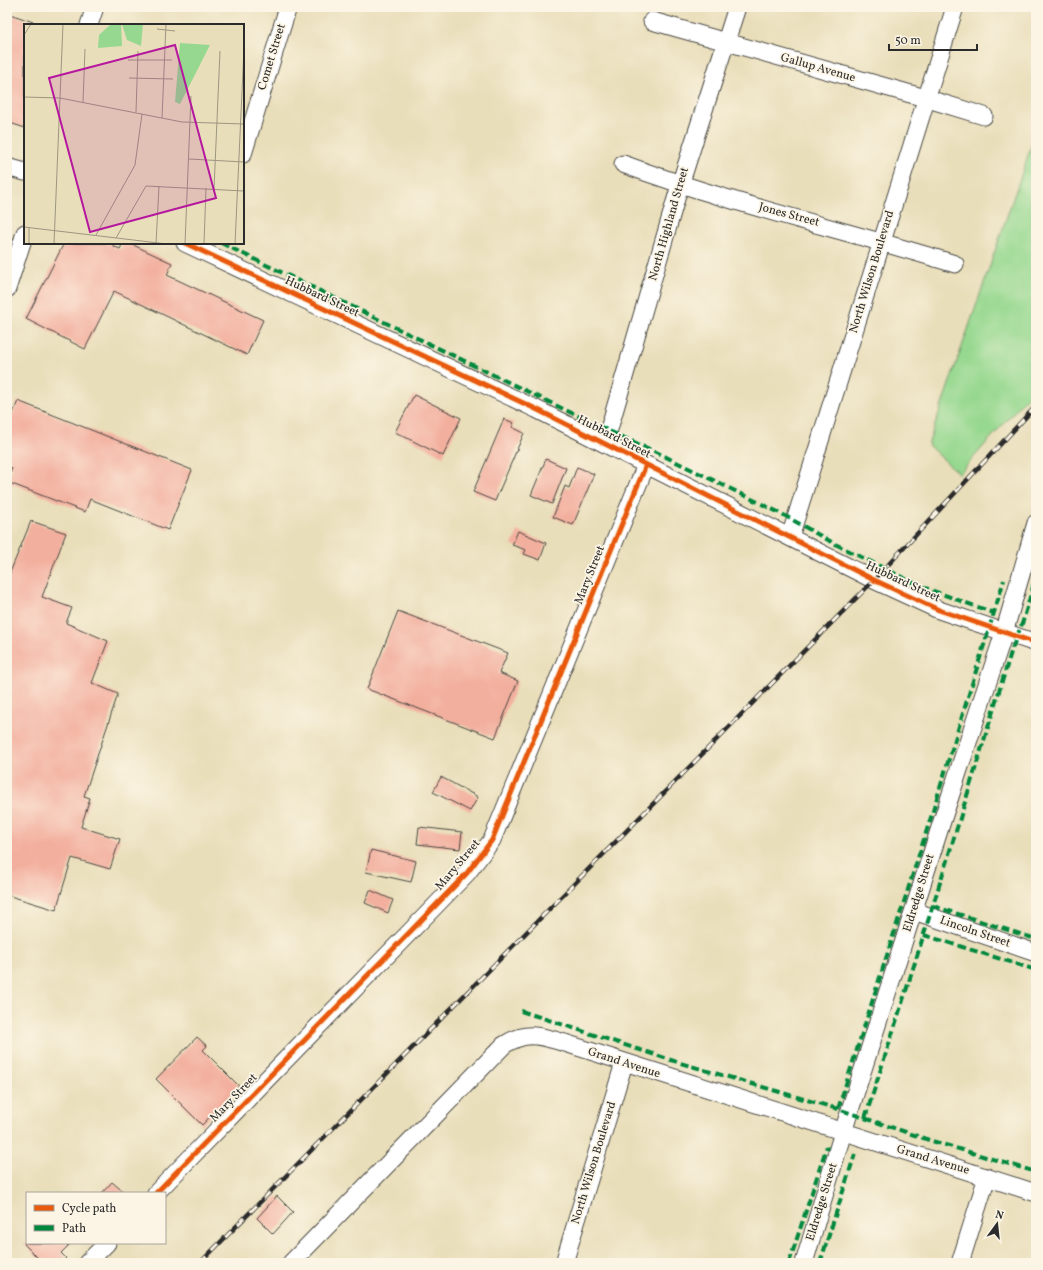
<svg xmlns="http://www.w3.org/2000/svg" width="1043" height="1270" font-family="Vollkorn,serif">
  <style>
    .green { fill: #96d88f; stroke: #60825d }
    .building { fill: #f3af9e }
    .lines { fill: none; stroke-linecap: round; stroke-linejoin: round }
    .minor-casing { stroke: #484640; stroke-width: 19 }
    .minor { stroke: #fff; stroke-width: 17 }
    .rail-casing { stroke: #2b2b2b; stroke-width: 4.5 }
    .rail { stroke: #fcf5e5; stroke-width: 3; stroke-dasharray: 9; stroke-linecap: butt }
    .quiet { stroke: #00873e; stroke-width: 4; stroke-dasharray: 8 4; stroke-linecap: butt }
    .cycleway-casing { stroke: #fcf5e5; stroke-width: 8 }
    .cycleway { stroke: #e8590c; stroke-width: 5 }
    .labels { text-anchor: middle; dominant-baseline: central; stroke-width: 3.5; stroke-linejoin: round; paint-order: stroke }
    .street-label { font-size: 12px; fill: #2b2b2b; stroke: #fcf5e5 }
    .inset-road { fill: none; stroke: #9d9681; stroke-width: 1 }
    .view { fill: #b5179e; fill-opacity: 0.15; stroke: #b5179e; stroke-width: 2 }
    .inset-edge { fill: none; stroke: #2b2b2b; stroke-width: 2 }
  </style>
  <rect width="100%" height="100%" fill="#fcf5e5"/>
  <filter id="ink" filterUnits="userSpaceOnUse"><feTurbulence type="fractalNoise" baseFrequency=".025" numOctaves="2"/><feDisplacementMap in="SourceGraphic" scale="8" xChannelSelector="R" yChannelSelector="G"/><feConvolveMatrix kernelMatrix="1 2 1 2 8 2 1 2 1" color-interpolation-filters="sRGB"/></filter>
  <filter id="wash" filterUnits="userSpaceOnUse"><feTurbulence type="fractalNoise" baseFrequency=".012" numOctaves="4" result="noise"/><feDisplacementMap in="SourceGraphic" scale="16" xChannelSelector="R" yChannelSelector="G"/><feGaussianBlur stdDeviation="0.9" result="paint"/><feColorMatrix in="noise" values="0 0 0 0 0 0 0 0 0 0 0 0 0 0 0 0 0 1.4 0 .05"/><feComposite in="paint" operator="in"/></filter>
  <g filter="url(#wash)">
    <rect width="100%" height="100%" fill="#e9deba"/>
    <path class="green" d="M1036,132V387L959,474L928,445Z"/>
    <g id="blocks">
      <path class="building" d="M7,13L42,25H25V128L7,122Z
        M64,243H114L113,246L120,249L123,243H129L172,263L167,275L263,320L247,355L114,291L85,349L26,319Z
        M414,395L461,418L443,456L395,432Z
        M18,401L192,470L168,530L90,499L85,512L7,482L12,468L7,466V427Z
        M504,419L514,423L512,427L524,433L495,501L473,492Z
        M546,459L566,468L552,504L531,495Z
        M577,467L594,474L573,525L553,517L565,486L569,488Z
        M31,521L66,533L42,597L72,608L66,623L108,641L92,683L118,694L84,796L90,798L81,827L120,839L110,869L72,858L56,910L7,895V580Z
        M518,531L546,543L540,560L524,554L526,550L512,545Z
        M398,611L508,653L499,673L518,681L495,738L367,689Z
        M441,777L478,797L470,811L433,792Z
        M419,827L462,832L460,849L417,844Z
        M371,850L416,861L411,882L366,872Z
        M370,890L393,900L388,913L365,903Z
        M197,1037L207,1046L203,1050L239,1086L202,1125L156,1079Z
        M112,1182L125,1193H102Z
        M277,1196L293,1212L273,1234L257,1218Z
        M27,1241V1243H71L61,1253L66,1258L61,1263H43L24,1244Z"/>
    </g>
  </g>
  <g filter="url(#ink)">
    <use href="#blocks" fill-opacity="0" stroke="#484640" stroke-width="1"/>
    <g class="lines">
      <defs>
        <path id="minor" d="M652,21L925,98L984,116
          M89,25L95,7
          M243,154L288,7
          M623,164C731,204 845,230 955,264
          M7,167L25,172
          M185,243L536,409L874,580L939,610L1036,643
          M7,289L25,233
          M605,443L680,185L737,7
          M790,537L955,7
          M914,911L1036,953
          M156,1193L438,903L467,873L492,840L646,465
          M87,1263L107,1243
          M291,1263L504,1045C527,1030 541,1036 565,1043L1036,1193
          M564,1263L624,1063
          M804,1263L843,1132L943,818L1004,633L1036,523
          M960,1263L987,1177"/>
      </defs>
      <use href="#minor" class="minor-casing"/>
      <use href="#minor" class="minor"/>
      <defs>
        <path id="rail" d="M200,1263L874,580L1036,406"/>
      </defs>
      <use href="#rail" class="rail-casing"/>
      <use href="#rail" class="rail"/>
      <path class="quiet" d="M221,243L609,431L656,452L782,514L835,544L920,586L994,613
        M933,906L1036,939
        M924,935L1036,970
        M521,1011L677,1062L838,1109L932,1141L1036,1172
        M838,1109L932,814L1004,580
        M865,1118C916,962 964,806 1012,649L1023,621L1036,577
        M789,1263L827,1146
        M820,1263L855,1154"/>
      <defs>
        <path id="cycleway" d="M185,243L536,409L874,580L939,610L1036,643
          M156,1193L438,903L467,873L492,840L646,465"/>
      </defs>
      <use href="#cycleway" class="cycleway-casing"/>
      <use href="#cycleway" class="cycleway"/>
    </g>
  </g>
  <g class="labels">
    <g class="street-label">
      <text transform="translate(272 57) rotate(-73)">Comet Street</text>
      <text transform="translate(818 68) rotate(16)">Gallup Avenue</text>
      <text transform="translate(789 215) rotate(15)">Jones Street</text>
      <text transform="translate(669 224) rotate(-74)">North Highland Street</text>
      <text transform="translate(872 272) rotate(-73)">North Wilson Boulevard</text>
      <text transform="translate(322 297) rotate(25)">Hubbard Street</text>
      <text transform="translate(614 437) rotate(27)">Hubbard Street</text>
      <text transform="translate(590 575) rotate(-68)">Mary Street</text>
      <text transform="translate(903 582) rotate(25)">Hubbard Street</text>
      <text transform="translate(458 865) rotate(-50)">Mary Street</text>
      <text transform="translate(919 893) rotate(-73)">Eldredge Street</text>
      <text transform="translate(975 932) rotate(19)">Lincoln Street</text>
      <text transform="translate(624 1063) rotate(18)">Grand Avenue</text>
      <text transform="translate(234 1098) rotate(-46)">Mary Street</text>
      <text transform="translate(933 1160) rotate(17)">Grand Avenue</text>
      <text transform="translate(594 1163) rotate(-73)">North Wilson Boulevard</text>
      <text transform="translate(822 1202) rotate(-73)">Eldredge Street</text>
    </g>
  </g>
  <g transform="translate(24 24)">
    <rect width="220" height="220" fill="#e9deba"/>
    <path d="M87,0H97L98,22L74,24L75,11ZM98,0H119L117,22L103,16ZM156,19L186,21L156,80L151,78Z" fill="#96d88f"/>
    <path class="inset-road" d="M133,5L151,7M0,11L7,0M104,36H148M105,54L149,55M0,73L36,74L158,98L220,100M59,78L61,25M112,88L114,27M138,94L142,0M165,135L220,138M190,165L196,27M0,203L143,220M72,211L111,141L118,90M92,214L122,162L220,167M5,220V203M30,220L39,0M132,220L135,162M161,220L167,72M180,220L182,164M211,220L220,24"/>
    <path class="view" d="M151,21L192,174L66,208L25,54Z"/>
    <rect width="220" height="220" class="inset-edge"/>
  </g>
  <rect width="1043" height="1270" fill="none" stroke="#fcf5e5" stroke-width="24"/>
  <rect x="26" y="1192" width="140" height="52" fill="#fcf5e5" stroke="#a8a49b"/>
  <rect x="34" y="1205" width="20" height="6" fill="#e8590c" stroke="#a8a49b"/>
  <text x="62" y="1212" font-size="12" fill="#2b2b2b">Cycle path</text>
  <rect x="34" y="1225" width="20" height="6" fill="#00873e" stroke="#a8a49b"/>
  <text x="62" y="1232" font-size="12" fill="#2b2b2b">Path</text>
  <g transform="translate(997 1224) rotate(15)" stroke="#fcf5e5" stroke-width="3" paint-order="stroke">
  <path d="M0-3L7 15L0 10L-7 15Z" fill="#2b2b2b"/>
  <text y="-6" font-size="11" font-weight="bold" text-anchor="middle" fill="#2b2b2b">N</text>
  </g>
  <path d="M889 44v6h88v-6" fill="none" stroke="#2b2b2b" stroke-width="2"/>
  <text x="895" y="44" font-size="12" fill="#2b2b2b" stroke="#fcf5e5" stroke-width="3" paint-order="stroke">50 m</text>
</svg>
